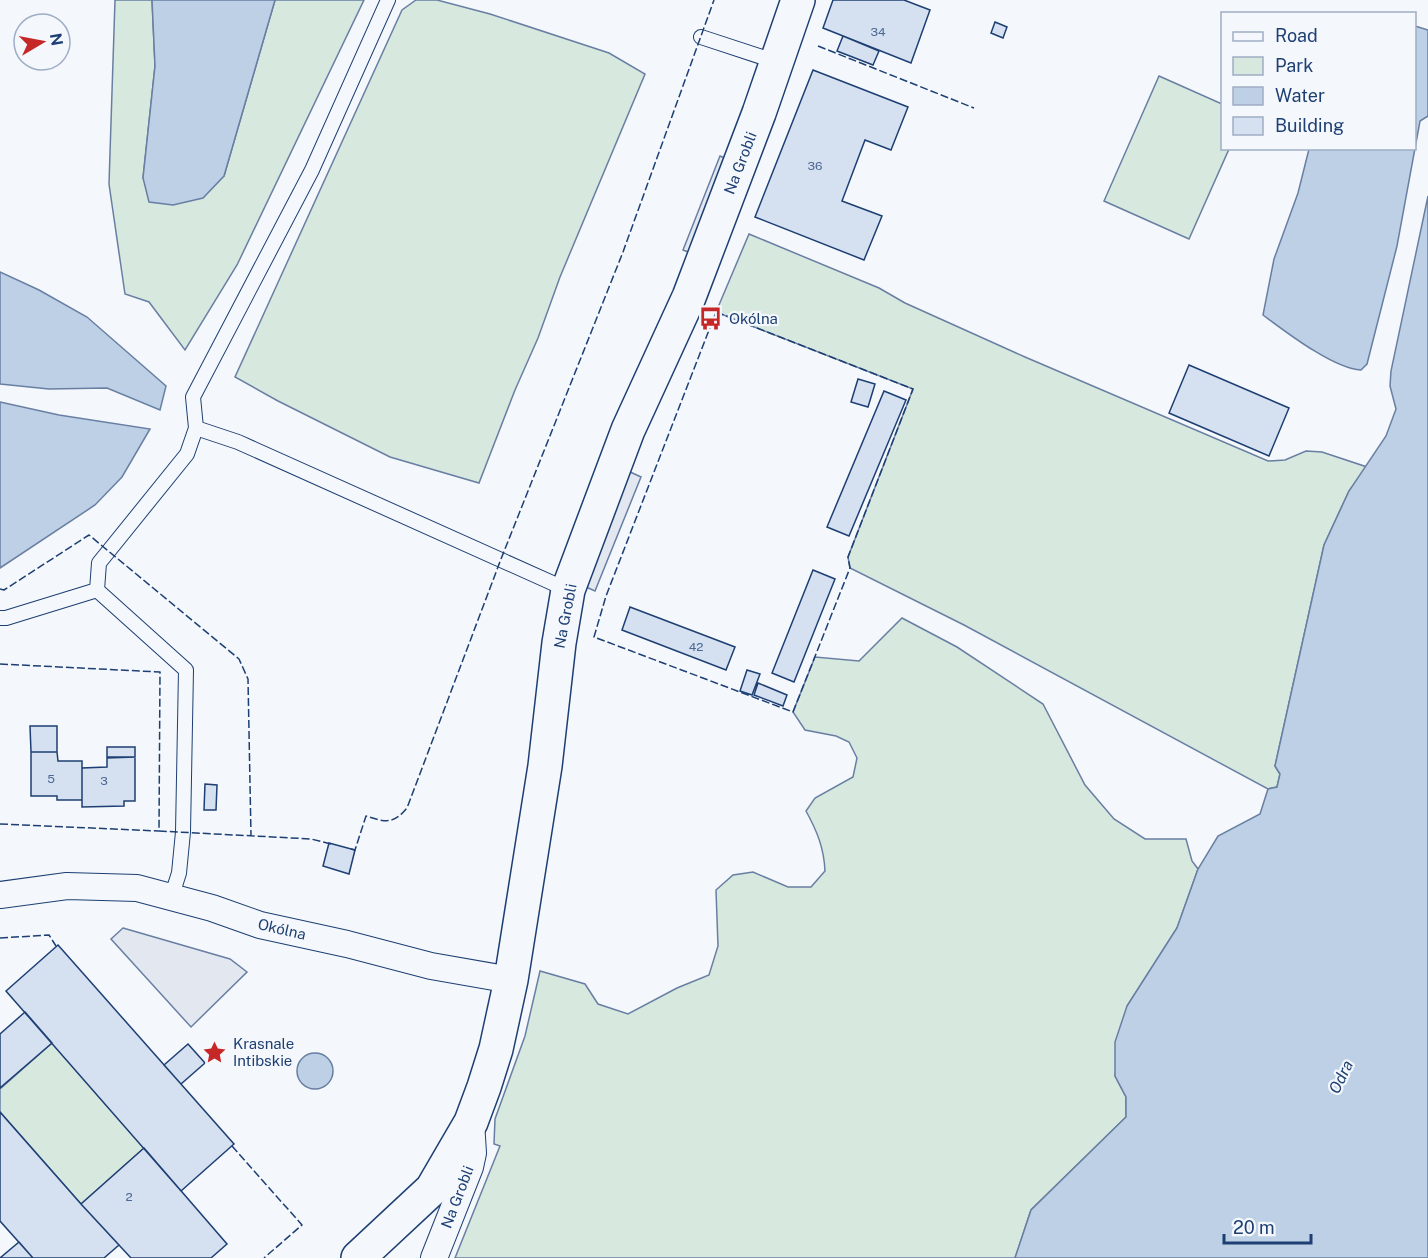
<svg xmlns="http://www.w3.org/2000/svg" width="1428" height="1258" font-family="'Public Sans',sans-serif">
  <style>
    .green { fill: #d7e8df; stroke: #687fa3; stroke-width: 1.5 }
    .parking { fill: #e3e8f0; stroke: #687fa3; stroke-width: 1.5 }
    .water { fill: #bed0e5; stroke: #687fa3; stroke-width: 1.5 }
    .building { fill: #d5e0f0; stroke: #1d3f73; stroke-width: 1.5 }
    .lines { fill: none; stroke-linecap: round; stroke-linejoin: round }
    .lane-casing { stroke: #1d3f73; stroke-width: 16 }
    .street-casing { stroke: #1d3f73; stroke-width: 28 }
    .secondary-casing { stroke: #1d3f73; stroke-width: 36 }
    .lane { stroke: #f4f7fb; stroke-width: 14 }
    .street { stroke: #f4f7fb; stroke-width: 26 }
    .secondary { stroke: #f4f7fb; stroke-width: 33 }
    .fence { stroke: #1d3f73; stroke-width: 1.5; stroke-dasharray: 8 3; stroke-linecap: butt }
    .labels { text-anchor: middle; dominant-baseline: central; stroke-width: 4.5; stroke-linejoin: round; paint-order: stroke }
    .number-label { font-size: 12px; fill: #4b6792 }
    .street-label { font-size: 15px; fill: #1d3f73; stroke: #f4f7fb }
    .poi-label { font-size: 15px; fill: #1d3f73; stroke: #f4f7fb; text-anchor: start }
    .water-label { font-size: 16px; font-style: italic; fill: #1d3f73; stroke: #f4f7fb }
  </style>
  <rect width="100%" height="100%" fill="#f4f7fb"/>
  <path class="green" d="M115,0H152L155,66L143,178L224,176L275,0H364L237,265L185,350L149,302L125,294L109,184Z
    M416,0H437L490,14L609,53L645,74L560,277L538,338L515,390L479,483L390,457L278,401L235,377L402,10Z
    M1159,76L1222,104V148L1229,149L1189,239L1104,201Z
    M749,234L879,288L905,303L1025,357L1268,461L1285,460L1306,451L1322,452L1367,467L1349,491L1324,545L1275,766L1280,774L1277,787L1268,789L964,625L850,568L848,557L913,389L716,312Z
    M902,618L957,647L1043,704L1085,785L1114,819L1145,839H1186L1192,861L1198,869L1177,928L1127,1006L1115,1076L1126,1097V1117L1031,1210L1015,1258H455L500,1146L494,1144L495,1119L525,1036L540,971L585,984L598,1004L628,1014L677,988L709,975L718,946L716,890L733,875L753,872L788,887H811L825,871C824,848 817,831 806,811L815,798L853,777L857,758L849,742L836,736L805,730L793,712L815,657L859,661Z
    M52,1043L144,1148L81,1204L0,1112V1089Z"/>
  <path class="parking" d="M720,156L727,159L691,253L683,250Z
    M628,471L641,477L595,591L586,587Z
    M123,928L230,959L247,972L191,1027L111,939Z"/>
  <path class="water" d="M152,0H275L224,176L203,198L173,205L149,202L143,178L155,66Z
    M1415,26L1428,30V116L1420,121L1397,246L1367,364L1361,370C1334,369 1286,332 1263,315L1274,259L1298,193L1309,149L1414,148Z
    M1428,196V1258H1015L1031,1210L1126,1117V1097L1115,1076V1042L1127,1006L1177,928L1198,869L1218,836L1260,814L1268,789L1277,787L1280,774L1275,766L1324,545L1349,491L1386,436L1396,409L1390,386L1391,371Z
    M0,272L39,290L87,317L166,386L160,410L107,388L49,389L0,384Z
    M0,402L59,415L150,429L122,477L95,505L0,568Z
    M297 1071a18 18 0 1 1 36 0a18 18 0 1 1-36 0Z"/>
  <path class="building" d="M833,0H904L930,10L911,63L823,28Z
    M995,22L1007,27L1003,38L991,33Z
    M843,36L879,51L873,65L837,51Z
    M813,70L908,107L891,150L865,140L842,201L882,216L864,260L755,217Z
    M1189,365L1289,408L1269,456L1169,413Z
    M858,379L875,384L868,407L851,402Z
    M884,391L906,400L849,536L827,527Z
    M813,570L835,579L794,682L772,673Z
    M630,607L735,647L726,670L622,630Z
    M747,670L760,674L752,695L740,691Z
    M758,683L787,695L783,706L754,695Z
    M30,726H57V752H31Z
    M107,747H135V757L107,758Z
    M31,752H57L58,761H82V800H57V796H31Z
    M107,757H135V801H124V806L82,807V768L107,767Z
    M205,784L217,785L216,810H204Z
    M329,843L355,850L349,874L323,866Z
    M58,945L234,1144L181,1191L6,991Z
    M25,1012L52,1043L0,1088V1034Z
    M188,1044L205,1063L181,1084L164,1065Z
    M0,1112L81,1204L119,1245L104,1258H33L0,1221Z
    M144,1148L227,1244L211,1258H131L81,1204Z
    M19,1242L33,1258H0Z"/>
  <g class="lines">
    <defs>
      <path id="lane" d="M388,0L312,170L193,397L196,428L238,442L568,590
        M701,37L777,62
        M97,590L186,670L183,832L179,873L171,898
        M97,590L99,563L187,454L196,428
        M0,618H6L97,590"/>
      <path id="street" d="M0,895L67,886L137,888L212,908L260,925L347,944L431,966L511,980
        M434,1258L470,1167L473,1153L471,1122"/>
      <path id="secondary" d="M358,1258L432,1189L471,1122L484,1087L496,1049L511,980L545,766L559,643L568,590L628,430L689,297L759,113L798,0"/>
    </defs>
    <use href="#lane" class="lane-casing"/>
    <use href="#street" class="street-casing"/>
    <use href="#secondary" class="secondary-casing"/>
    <use href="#lane" class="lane"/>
    <use href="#street" class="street"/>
    <use href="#secondary" class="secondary"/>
    <path class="fence" d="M818,46L974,108
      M716,312L913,389L848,557L850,568L793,712L594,637L606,596Z
      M0,589L4,590L89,535L239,659L248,679L251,836
      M0,664L160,672L159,831L311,839L331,844
      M0,824L159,831
      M351,849L355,850L366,816C385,822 393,825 407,808L501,559L623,252L714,0
      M0,938L49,935L56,946
      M232,1146L302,1225L264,1258"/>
  </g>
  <defs>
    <symbol id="bus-bare" viewBox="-9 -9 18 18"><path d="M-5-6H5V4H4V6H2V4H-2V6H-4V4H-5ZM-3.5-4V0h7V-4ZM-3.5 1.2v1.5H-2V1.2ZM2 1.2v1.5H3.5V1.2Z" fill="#c62828" stroke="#f4f7fb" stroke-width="2.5" paint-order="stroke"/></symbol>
    <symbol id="sight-bare" viewBox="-9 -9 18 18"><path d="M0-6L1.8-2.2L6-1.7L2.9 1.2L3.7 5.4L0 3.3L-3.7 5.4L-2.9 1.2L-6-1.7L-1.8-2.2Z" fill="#c62828" stroke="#f4f7fb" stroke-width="2.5" paint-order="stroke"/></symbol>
  </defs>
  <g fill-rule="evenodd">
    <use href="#bus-bare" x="694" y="302" width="33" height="33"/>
    <use href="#sight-bare" x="198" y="1036" width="33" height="33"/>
  </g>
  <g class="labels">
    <g class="number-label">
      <text x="878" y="32">34</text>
      <text x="815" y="166">36</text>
      <text x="696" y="647">42</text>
      <text x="51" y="779">5</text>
      <text x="104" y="781">3</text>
      <text x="129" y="1197">2</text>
    </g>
    <g class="street-label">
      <text transform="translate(740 163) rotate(-69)">Na Grobli</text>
      <text transform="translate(565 616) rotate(-79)">Na Grobli</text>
      <text transform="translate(282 929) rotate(13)">Okólna</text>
      <text transform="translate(457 1197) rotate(-69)">Na Grobli</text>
    </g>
    <g class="poi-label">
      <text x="729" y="318">Okólna</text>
      <text x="233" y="1043">Krasnale<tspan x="233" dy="17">Intibskie</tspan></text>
    </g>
    <g class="water-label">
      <text transform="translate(1341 1077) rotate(-64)">Odra</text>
    </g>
  </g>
  <rect x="1221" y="12" width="195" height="138" fill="#f4f7fb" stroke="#9eadc5" stroke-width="1.5"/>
  <rect x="1233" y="32" width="30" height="9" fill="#f4f7fb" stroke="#9eadc5" stroke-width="1.5"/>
  <text x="1275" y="42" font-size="18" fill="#1d3f73">Road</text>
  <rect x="1233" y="57" width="30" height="18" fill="#d7e8df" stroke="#9eadc5" stroke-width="1.5"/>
  <text x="1275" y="72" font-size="18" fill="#1d3f73">Park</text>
  <rect x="1233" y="87" width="30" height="18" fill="#bed0e5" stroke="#9eadc5" stroke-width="1.5"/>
  <text x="1275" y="102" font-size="18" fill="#1d3f73">Water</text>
  <rect x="1233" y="117" width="30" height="18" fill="#d5e0f0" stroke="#9eadc5" stroke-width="1.5"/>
  <text x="1275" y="132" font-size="18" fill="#1d3f73">Building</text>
  <g transform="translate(42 42) rotate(80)"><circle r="28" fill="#f4f7fb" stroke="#9eadc5" stroke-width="1.5"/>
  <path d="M0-4.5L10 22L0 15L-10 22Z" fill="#c62828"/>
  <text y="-9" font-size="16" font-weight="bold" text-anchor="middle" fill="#1d3f73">N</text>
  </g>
  <path d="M1224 1234v9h87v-9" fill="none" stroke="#1d3f73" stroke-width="3"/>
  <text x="1233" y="1234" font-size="18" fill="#1d3f73" stroke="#f4f7fb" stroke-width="4.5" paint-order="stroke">20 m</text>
</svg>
